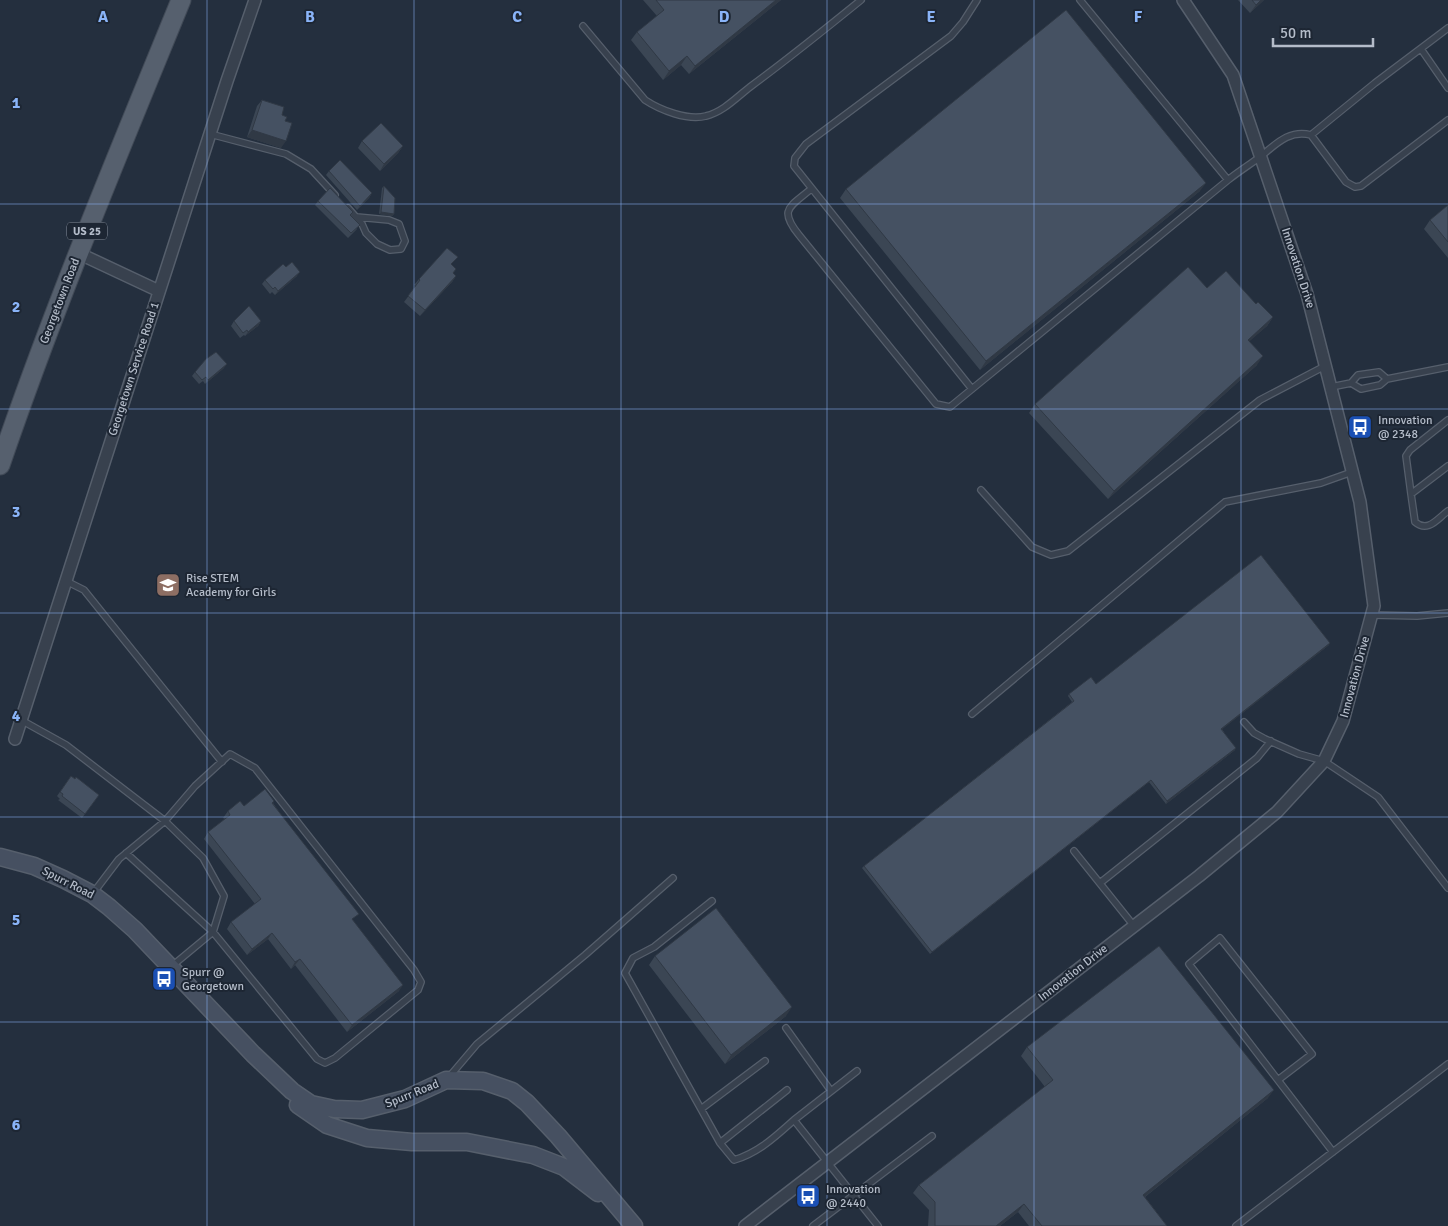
<svg xmlns="http://www.w3.org/2000/svg" width="1448" height="1226" font-family="Signika,sans-serif">
  <style>
    .lines { fill: none; stroke-linecap: round; stroke-linejoin: round }
    .lane-casing { stroke: #565f6c; stroke-width: 8 }
    .street-casing { stroke: #565f6c; stroke-width: 14 }
    .secondary-casing { stroke: #565f6c; stroke-width: 19 }
    .primary-casing { stroke: #414a57; stroke-width: 21 }
    .lane { stroke: #38414e; stroke-width: 5.5 }
    .street { stroke: #38414e; stroke-width: 11 }
    .secondary { stroke: #465061; stroke-width: 16 }
    .primary { stroke: #56606e; stroke-width: 19 }
    .wall { fill: #3b4654 }
    .shaded-wall { fill: #303945 }
    .building { fill: #455162; stroke: #303945 }
    .grid { fill: none; stroke: #8ab4f8; stroke-width: 1; stroke-opacity: 0.55 }
    .labels { text-anchor: middle; dominant-baseline: central; stroke-width: 4; stroke-linejoin: round; paint-order: stroke }
    .shield { fill: #1d2633; stroke: #878f9c; stroke-width: 1 }
    .shield-label { font-size: 11px; font-weight: bold; fill: #b4bcc9 }
    .street-label { font-size: 12px; fill: #b4bcc9; stroke: #1d2633 }
    .poi-label { font-size: 12px; fill: #b4bcc9; stroke: #1d2633; text-anchor: start }
    .grid-label { font-size: 16px; text-anchor: middle; font-weight: bold; fill: #8ab4f8; stroke: #1d2633; stroke-width: 4; stroke-linejoin: round; paint-order: stroke }
  </style>
  <rect width="100%" height="100%" fill="#242f3e"/>
  <g class="lines">
    <defs>
      <path id="lane" d="M977,0L963,22L951,36L806,144L795,158L794,166L972,389L1228,180C1238,172 1249,165 1260,157C1275,145 1289,129 1311,135L1346,182L1355,187L1361,186L1448,120
        M1080,0L1228,180
        M583,26L645,100C660,110 688,121 706,116C723,112 737,97 750,87C788,59 824,30 861,0
        M1421,49L1448,88
        M210,134L286,154L311,169L335,195
        M1311,135L1375,83L1448,28
        M811,189C790,207 778,209 799,235L936,404L950,407L972,389
        M348,208L362,224L366,233L377,244L390,250L401,249L405,241L399,224L389,220L357,217
        M1387,379L1448,367
        M1331,387L1351,383L1358,375L1379,372L1387,379L1380,385L1361,389L1351,383
        M1448,466L1411,494L1415,522C1428,533 1437,519 1448,511
        M981,490L1032,547L1051,555L1068,551L1260,400L1325,366
        M1411,494L1406,456L1410,450L1448,420
        M66,581L84,590L222,762
        M1372,615L1417,616L1448,613
        M972,714L1225,502L1321,483L1352,472
        M21,720L66,745L165,821L195,786L230,754L255,768L414,970L421,982L418,990L335,1058L325,1063L317,1059L213,932L126,853
        M1244,722L1254,733L1265,739L1299,754L1324,761L1378,797L1448,888
        M1074,851L1134,926
        M1100,883L1257,758L1271,741
        M94,892L119,859L165,821L203,858L224,896L213,932L172,966
        M712,901L654,947L633,958L625,973L720,1143L734,1160C758,1153 775,1137 794,1120L878,1226
        M786,1028L831,1091
        M449,1077L477,1044L585,955L673,878
        M1278,1080L1312,1054L1220,938L1189,964L1333,1152
        M701,1109L765,1061
        M794,1120L857,1071
        M720,1143L787,1090
        M813,1226L932,1136
        M1236,1226L1448,1064"/>
      <path id="street" d="M78,253L159,291
        M15,739L227,81L255,0
        M745,1226L1199,876L1277,812L1324,761L1343,721L1374,606L1360,502L1307,294L1233,75L1183,0"/>
      <path id="secondary" d="M0,857L34,866L63,879L92,894L109,907L135,930L253,1054L292,1091L311,1104L334,1109L362,1110L405,1099L446,1080L483,1081L512,1091L527,1103L558,1136L634,1226
        M298,1105L327,1125L367,1138L412,1142H467L533,1155L564,1167L598,1193"/>
      <path id="primary" d="M0,465C54,307 118,154 181,0"/>
    </defs>
    <use href="#lane" class="lane-casing"/>
    <use href="#street" class="street-casing"/>
    <use href="#secondary" class="secondary-casing"/>
    <use href="#primary" class="primary-casing"/>
    <use href="#lane" class="lane"/>
    <use href="#street" class="street"/>
    <use href="#secondary" class="secondary"/>
    <use href="#primary" class="primary"/>
  </g>
  <path class="wall" d="M643,0H781L689,74L681,65L663,80L631,40L637,32L657,16Z
    M1238,0H1264L1250,13Z
    M262,100L282,115L285,121L281,148L247,137L257,106Z
    M362,141L403,146L398,153L380,171L358,148Z
    M329,171L372,193L369,198L357,210L326,175Z
    M384,186L394,214L392,216L379,214L382,188Z
    M846,189L1200,191L980,370L840,198Z
    M318,201L353,212L351,215L357,229L348,238L315,205Z
    M1448,205V258L1424,229L1430,220Z
    M452,265L453,274L456,276L452,282L420,316L404,302L416,286L414,285L419,279Z
    M286,267L297,276L275,295L272,292L270,294L262,284L265,280Z
    M1256,304L1273,317L1267,326L1249,341L1257,365L1108,499L1029,413L1035,404Z
    M234,321H261L258,326L245,336L244,335L240,338L231,326Z
    M224,368L205,384L203,381L199,384L192,376L195,372Z
    M1329,645L1222,729L1235,750L1166,804L1149,782L930,954L862,868L864,866L1072,702L1068,696L1069,694L1096,684Z
    M71,776L99,795L82,818L58,800L60,799L57,796Z
    M274,801L273,803L353,921L399,991L347,1032L295,965L291,969L268,939L247,955L227,929L231,922L255,904L204,839L208,832L225,819L223,818L228,811L244,806Z
    M655,956L786,1016L725,1064L649,965Z
    M1027,1047L1268,1098L1145,1197L1167,1226H1029L1018,1212L1000,1226H928L929,1210L913,1193L919,1185L1045,1087L1021,1056Z"/>
  <path class="shaded-wall" d="M776,0H781L689,74L695,66Z
    M1261,0H1264L1250,13L1256,5Z
    M687,56L681,65L663,80L669,71Z
    M252,130L286,141L281,148L247,137Z
    M403,146L398,153L380,171L384,164Z
    M1206,183L1200,191L980,370L986,361Z
    M372,193L369,198L357,210L360,206Z
    M381,212L394,214L392,216L379,214Z
    M300,272L297,276L275,295L278,291Z
    M456,276L452,282L420,316L425,310Z
    M1273,317L1267,326L1242,348L1248,340Z
    M261,321L258,326L245,336L248,332Z
    M1263,356L1257,365L1108,499L1114,491Z
    M227,364L224,368L205,384L208,380Z
    M1330,643L1329,645L1220,731L1221,729Z
    M1236,748L1235,750L1166,804L1167,801Z
    M1151,780L1149,782L930,954L932,952Z
    M272,933L268,939L247,955L252,949Z
    M300,959L295,965L291,969L295,962Z
    M403,985L399,991L347,1032L352,1025Z
    M792,1007L786,1016L725,1064L731,1055Z
    M1274,1090L1268,1098L1137,1203L1143,1195Z
    M1024,1204L1018,1212L1000,1226H996Z"/>
  <path class="building" d="M656,0H776L695,66L687,56L669,71L637,32L664,10Z
    M1252,0H1261L1256,5Z
    M1066,10L1206,183L986,361L846,189Z
    M262,100L284,107L282,115L287,117L285,121L292,123L286,141L252,130Z
    M381,123L403,146L384,164L362,141Z
    M340,160L372,193L360,206L329,171Z
    M384,186L395,198L394,214L381,212Z
    M330,188L353,212L350,215L360,225L351,233L318,201Z
    M1448,205V242L1430,220Z
    M447,248L458,257L451,264L456,269L453,273L456,276L425,310L408,296L420,280L419,279Z
    M292,262L300,272L278,291L275,287L273,289L265,280L283,264L286,267Z
    M1188,267L1207,288L1226,271L1256,304L1258,302L1273,317L1248,340L1263,356L1114,491L1035,404Z
    M249,306L261,321L248,332L247,330L243,333L234,321Z
    M216,352L227,364L208,380L206,377L202,380L195,372L206,359Z
    M1261,555L1330,643L1221,729L1236,748L1167,801L1151,780L932,952L864,866L1074,701L1069,694L1091,677L1096,684Z
    M71,776L75,779L76,777L99,795L85,814L62,796L63,794L60,792Z
    M265,789L274,801L272,803L359,914L352,919L403,985L352,1025L300,959L295,962L272,933L252,949L231,922L261,899L208,832L230,815L228,811L240,801L244,806Z
    M716,908L792,1007L731,1055L655,956Z
    M1159,946L1274,1090L1143,1195L1167,1226H1042L1024,1204L996,1226H935V1202L919,1185L1053,1080L1027,1047Z"/>
  <path class="grid" d="M207,0V1226M414,0V1226M621,0V1226M827,0V1226M1034,0V1226M1241,0V1226M0,204H1448M0,409H1448M0,613H1448M0,817H1448M0,1022H1448"/>
  <defs>
    <symbol id="bus-square" viewBox="-11 -11 22 22"><rect x="-9" y="-9" width="18" height="18" rx="4" fill="#1a4fb4" stroke="#1d2633"/><path d="M-5-6H5V4H4V6H2V4H-2V6H-4V4H-5ZM-3.5-4V0h7V-4ZM-3.5 1.2v1.5H-2V1.2ZM2 1.2v1.5H3.5V1.2Z" fill="#fff"/></symbol>
    <symbol id="school-square" viewBox="-11 -11 22 22"><rect x="-9" y="-9" width="18" height="18" rx="4" fill="#8d6e63" stroke="#1d2633"/><path d="M0-5L7-2L0 1L-7-2ZM-4 1L0 2.5L4 1V4Q0 6-4 4Z" fill="#fff"/></symbol>
  </defs>
  <g fill-rule="evenodd">
    <use href="#bus-square" x="1346" y="413" width="28" height="28"/>
    <use href="#school-square" x="154" y="571" width="28" height="28"/>
    <use href="#bus-square" x="150" y="965" width="28" height="28"/>
    <use href="#bus-square" x="794" y="1182" width="28" height="28"/>
  </g>
  <g class="labels">
    <rect class="shield" x="67" y="222.5" width="40" height="17" rx="4"/>
    <g class="shield-label">
      <text x="87" y="231">US 25</text>
    </g>
    <g class="street-label">
      <text transform="translate(1298 268) rotate(72)">Innovation Drive</text>
      <text transform="translate(60 301) rotate(-69)">Georgetown Road</text>
      <text transform="translate(134 369) rotate(-72)">Georgetown Service Road 1</text>
      <text transform="translate(1355 677) rotate(-75)">Innovation Drive</text>
      <text transform="translate(68 883) rotate(27)">Spurr Road</text>
      <text transform="translate(1073 973) rotate(-38)">Innovation Drive</text>
      <text transform="translate(412 1094) rotate(-22)">Spurr Road</text>
    </g>
    <g class="poi-label">
      <text x="1378" y="420">Innovation<tspan x="1378" dy="14">@ 2348</tspan></text>
      <text x="186" y="578">Rise STEM<tspan x="186" dy="14">Academy for Girls</tspan></text>
      <text x="182" y="972">Spurr @<tspan x="182" dy="14">Georgetown</tspan></text>
      <text x="826" y="1189">Innovation<tspan x="826" dy="14">@ 2440</tspan></text>
    </g>
  </g>
  <g class="grid-label">
    <text x="103" y="22">A</text>
    <text x="310" y="22">B</text>
    <text x="517" y="22">C</text>
    <text x="724" y="22">D</text>
    <text x="931" y="22">E</text>
    <text x="1138" y="22">F</text>
    <text x="16" y="108">1</text>
    <text x="16" y="312">2</text>
    <text x="16" y="517">3</text>
    <text x="16" y="721">4</text>
    <text x="16" y="925">5</text>
    <text x="16" y="1130">6</text>
  </g>
  <path d="M1273 38v8h100v-8" fill="none" stroke="#b4bcc9" stroke-width="2.5"/>
  <text x="1280" y="38" font-size="15" fill="#b4bcc9" stroke="#1d2633" stroke-width="4" paint-order="stroke">50 m</text>
</svg>
